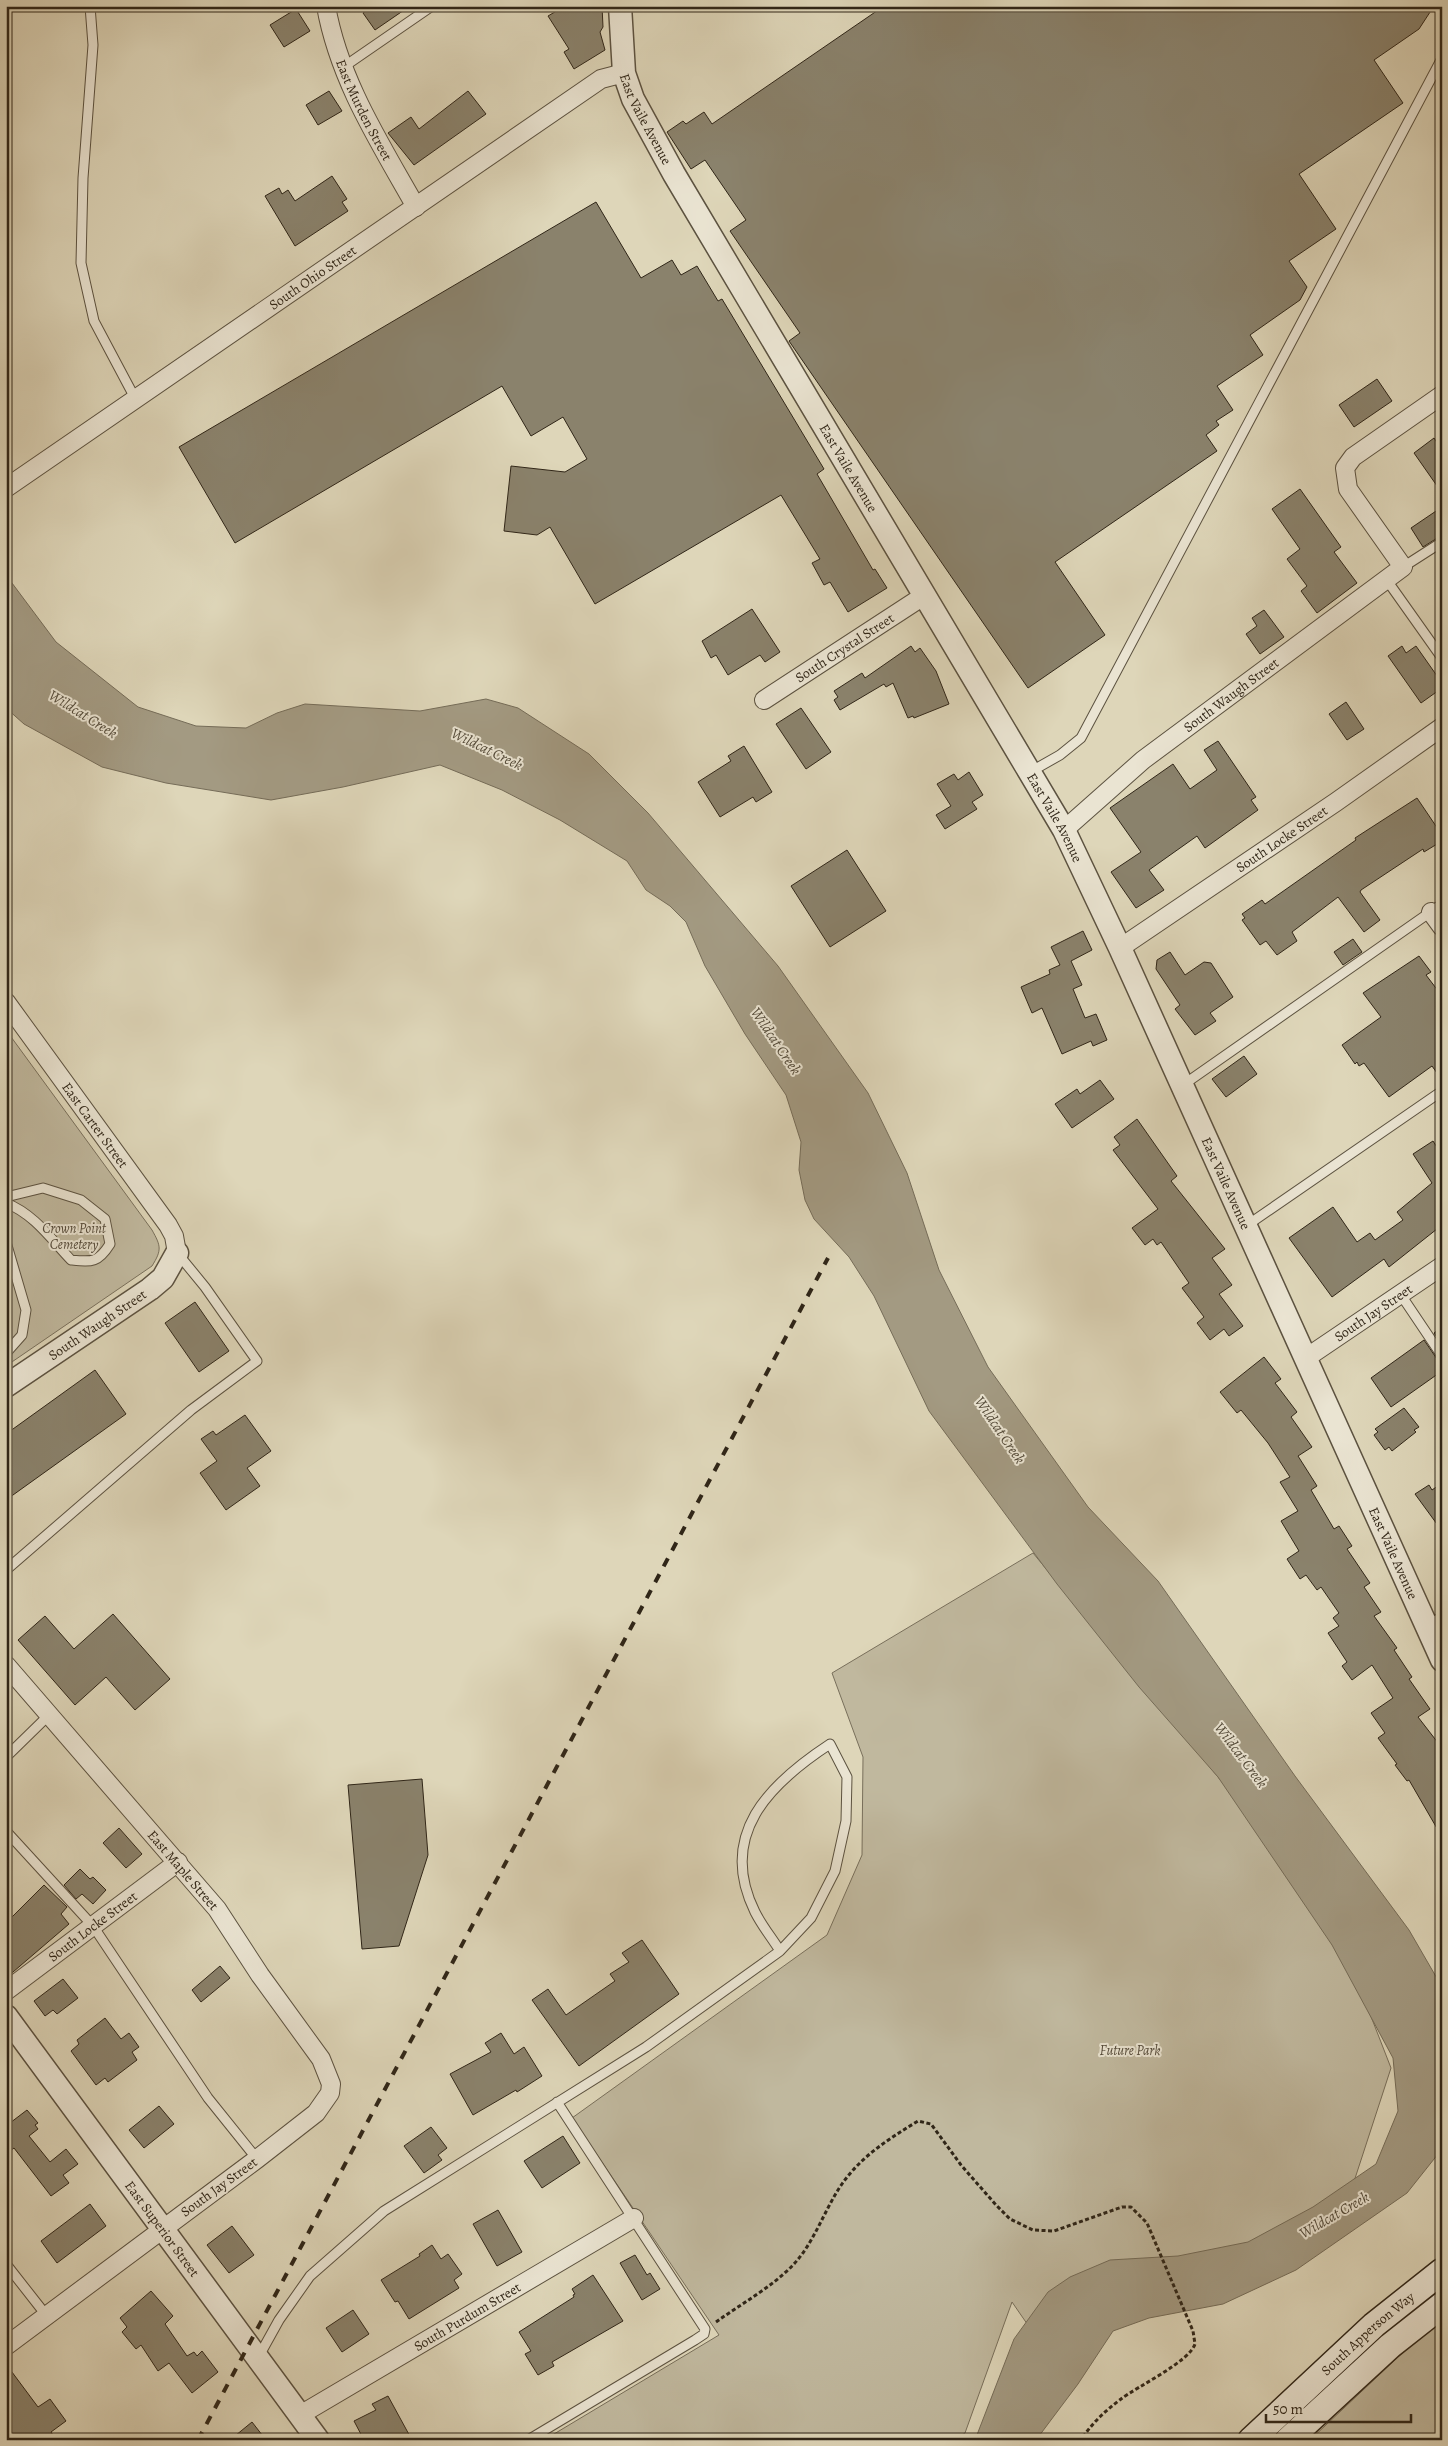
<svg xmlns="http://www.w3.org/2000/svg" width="1448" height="2446" font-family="Alegreya,serif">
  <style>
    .green { fill: #c0b89e; stroke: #786f5b }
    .water { fill: #a39a82; stroke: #756c58 }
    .building { fill: #8a826c; stroke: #302618 }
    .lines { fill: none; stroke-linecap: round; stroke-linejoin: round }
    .service-casing { stroke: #5c5240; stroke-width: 11 }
    .minor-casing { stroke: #5c5240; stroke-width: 20 }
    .tertiary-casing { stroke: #5c5240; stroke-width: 25 }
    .secondary-casing { stroke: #302618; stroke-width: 28 }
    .path { stroke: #302618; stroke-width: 3; stroke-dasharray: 4 2.5; stroke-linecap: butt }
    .service { stroke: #eae4d2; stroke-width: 9 }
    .minor { stroke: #eae4d2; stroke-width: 18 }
    .tertiary { stroke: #eae4d2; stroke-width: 22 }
    .secondary { stroke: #eae4d2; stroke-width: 25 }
    .rail { stroke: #302618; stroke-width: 4; stroke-dasharray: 9 9; stroke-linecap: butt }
    .labels { text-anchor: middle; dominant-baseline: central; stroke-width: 4; stroke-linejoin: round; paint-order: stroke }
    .street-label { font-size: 14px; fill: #302618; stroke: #eae4d2 }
    .park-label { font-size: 14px; font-style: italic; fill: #544a3a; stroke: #eae4d2 }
    .water-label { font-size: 15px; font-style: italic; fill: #524938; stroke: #eae4d2 }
  </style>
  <rect width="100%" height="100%" fill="#ded6b9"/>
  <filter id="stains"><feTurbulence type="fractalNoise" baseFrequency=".004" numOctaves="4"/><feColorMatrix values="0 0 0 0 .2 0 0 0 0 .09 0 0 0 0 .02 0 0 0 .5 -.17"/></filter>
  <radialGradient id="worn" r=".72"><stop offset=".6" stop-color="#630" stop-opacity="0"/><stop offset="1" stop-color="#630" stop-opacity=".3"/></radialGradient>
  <path class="green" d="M6,1030L152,1230C161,1246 162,1250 152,1266L6,1366Z
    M1033,1553L1218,1777L1339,1934L1391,2068L1346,2206L1041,2344L1012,2302L965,2433L955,2440H544L719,2335L572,2118L827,1935L862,1855L863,1757L832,1673Z
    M1442,2321V2440H1310L1412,2344Z"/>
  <path class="water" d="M6,575L56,642L138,707L196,726L246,728L277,713L305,704L420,711L486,699L518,708L589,754L648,813L778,966L868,1093L907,1173L939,1270L988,1367L1088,1507L1158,1581L1295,1776L1409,1930L1442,1987V2149L1407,2193L1296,2270L1223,2304L1149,2318L1113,2331L1078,2384L1036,2440H975L1014,2339L1048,2292L1070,2277L1110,2260L1178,2256L1248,2242L1313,2207L1376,2164L1398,2111L1393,2058L1332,1945L1218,1777L1139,1687L1057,1584L929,1411L874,1296L849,1257L814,1219L805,1200L799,1170L801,1142L786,1095L745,1034L705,966L686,922L670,906L646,890L627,861L560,820L502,790L440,765L343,787L271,800L166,783L102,767L24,724L6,708Z"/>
  <path class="building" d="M372,6H410L375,30L363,13Z
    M565,6H602L603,27L600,32L605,50L574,69L564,52L569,49L548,16Z
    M884,6H1434L1419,29L1374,60L1403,103L1299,174L1336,229L1289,261L1307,287L1300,300L1250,335L1263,355L1217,386L1233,410L1216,421L1219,425L1206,435L1217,451L1055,562L1105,635L1028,688L789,341L800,333L730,231L746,220L705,160L691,169L667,132L683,121L686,124L704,112L712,124Z
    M296,9L310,31L284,47L270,25Z
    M329,91L342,111L318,125L306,105Z
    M468,91L486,114L414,165L388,133L411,117L419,129Z
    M332,176L347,199L342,202L348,211L295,246L265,196L279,188L282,194L288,190L295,201Z
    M596,202L641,278L672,260L681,275L697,266L718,301L722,299L824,469L817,474L873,570L875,569L887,588L848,612L830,582L824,585L812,563L820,559L781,495L595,604L550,527L537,535L504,531L511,466L565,472L587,459L563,417L531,436L502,386L235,543L179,447Z
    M1377,379L1392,401L1354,427L1339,405Z
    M1434,438L1442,450V493L1414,453Z
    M1300,489L1341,547L1334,552L1357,583L1317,613L1301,591L1307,586L1287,559L1300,549L1272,509Z
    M1442,507V535L1423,547L1411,528Z
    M752,609L780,652L765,662L760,655L728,675L716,655L711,658L702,641Z
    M1264,610L1284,637L1260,654L1246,634L1257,626L1252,618Z
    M911,646L915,652L920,648L936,671L949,704L914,718L913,716L908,718L893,683L886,687L884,684L840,710L834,700L838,697L834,691L862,673L865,678Z
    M1402,646L1406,653L1416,646L1442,683V688L1421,703L1388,656Z
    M1346,702L1364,729L1347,740L1329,714Z
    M801,708L831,752L806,769L776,724Z
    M1218,741L1256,797L1251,800L1258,810L1205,848L1197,836L1149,870L1164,890L1136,908L1111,872L1141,852L1110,808L1173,764L1190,789L1217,770L1204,750Z
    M744,746L772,792L756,802L753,797L720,817L698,782L731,761L728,756Z
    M969,772L983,795L972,802L977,809L945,829L936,815L951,806L937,784L954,774L958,780Z
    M1417,798L1442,835V841L1424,852L1423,849L1361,890L1360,892L1380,920L1364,932L1338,897L1292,932L1297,941L1277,955L1266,941L1260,945L1242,920L1245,918L1242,914L1262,900L1265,904L1356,840L1355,838Z
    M847,850L886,911L830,947L791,886Z
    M1083,931L1092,950L1071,961L1082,985L1073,989L1085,1018L1096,1014L1107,1040L1093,1046L1091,1041L1062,1054L1042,1008L1032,1013L1021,987L1050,974L1049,970L1060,965L1051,947Z
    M1353,939L1362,952L1343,965L1334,952Z
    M1170,952L1185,975L1204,962L1211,963L1233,997L1210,1013L1216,1021L1195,1035L1175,1009L1180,1005L1156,969L1157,960Z
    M1419,956L1431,972L1426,975L1442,996V1080L1432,1066L1389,1097L1364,1063L1359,1066L1357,1062L1355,1064L1342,1045L1381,1017L1363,993Z
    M1244,1056L1257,1074L1226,1097L1212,1079Z
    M1100,1080L1114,1099L1072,1128L1055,1104L1077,1089L1080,1094Z
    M1137,1119L1177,1176L1171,1181L1225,1249L1212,1258L1232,1285L1219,1294L1243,1326L1229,1336L1224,1329L1210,1340L1197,1323L1204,1317L1182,1288L1189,1283L1161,1242L1157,1245L1153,1239L1145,1245L1132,1228L1158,1209L1113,1150L1120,1145L1114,1137Z
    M1433,1141L1442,1155V1225L1389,1267L1384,1259L1332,1297L1289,1238L1333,1207L1357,1242L1370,1233L1375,1240L1403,1220L1397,1212L1432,1183L1413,1154Z
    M195,1302L229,1351L199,1372L165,1323Z
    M1442,1327V1344L1434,1333Z
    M1424,1340L1437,1359L1442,1362V1371L1391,1407L1371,1378Z
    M1264,1357L1281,1379L1275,1383L1297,1412L1291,1417L1312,1447L1298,1456L1317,1486L1311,1490L1334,1529L1339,1526L1352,1546L1347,1549L1370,1583L1364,1587L1381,1612L1374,1616L1397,1648L1394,1650L1412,1677L1409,1679L1430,1709L1418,1717L1442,1748V1837L1409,1780L1407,1781L1395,1765L1397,1764L1378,1738L1385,1733L1371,1713L1393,1698L1372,1665L1352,1680L1342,1666L1347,1662L1328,1633L1339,1626L1333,1618L1339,1613L1321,1587L1317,1590L1306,1575L1300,1579L1287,1559L1299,1551L1281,1521L1298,1511L1280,1482L1290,1477L1268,1443L1241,1410L1237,1413L1220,1392Z
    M95,1370L126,1414L6,1500V1434Z
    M1404,1408L1419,1427L1414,1430L1416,1432L1392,1451L1389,1447L1385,1450L1374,1435L1378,1432L1375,1429Z
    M245,1415L271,1451L247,1468L260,1486L226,1510L200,1473L217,1461L201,1439L213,1431L216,1435Z
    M1442,1483V1531L1415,1494L1429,1485L1432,1490Z
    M113,1614L170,1679L135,1710L106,1677L75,1705L18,1640L45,1616L74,1649Z
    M422,1779L428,1855L399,1946L362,1949L348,1785Z
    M119,1828L142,1854L126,1868L103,1843Z
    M80,1869L90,1879L93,1877L106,1890L93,1904L82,1894L76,1899L64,1885Z
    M44,1885L67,1907L61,1914L69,1924L6,1978V1923Z
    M642,1940L679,1994L579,2066L532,2000L548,1989L566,2015L615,1981L610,1974L629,1962L622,1953Z
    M220,1966L230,1978L201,2002L192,1990Z
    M63,1979L78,1998L57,2014L53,2010L45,2016L34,2001Z
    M105,2018L121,2039L129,2033L139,2047L132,2052L137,2060L108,2082L105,2078L96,2085L71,2051L79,2044L77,2040Z
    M501,2033L514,2054L524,2047L542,2076L517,2092L516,2090L473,2115L450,2074L491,2052L485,2043Z
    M159,2106L174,2124L144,2148L129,2130Z
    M27,2110L38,2123L35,2125L38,2129L29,2136L50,2162L66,2149L78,2164L63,2175L69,2183L51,2196L14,2148L6,2154V2126Z
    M431,2127L447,2148L438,2155L442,2160L424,2173L404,2146Z
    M563,2136L580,2163L542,2188L524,2161Z
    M90,2204L106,2226L57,2263L41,2241Z
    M498,2210L522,2252L497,2266L473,2224Z
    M232,2226L254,2255L229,2273L207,2245Z
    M432,2245L441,2259L448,2254L462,2274L454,2280L459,2288L409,2319L398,2301L395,2302L381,2280L420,2256L419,2254Z
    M635,2255L647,2275L650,2273L660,2289L642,2300L620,2263Z
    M593,2275L623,2321L552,2362L554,2366L538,2375L525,2354L531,2351L519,2332L574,2297L573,2295L575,2294L572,2289Z
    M151,2291L173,2316L165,2324L187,2356L194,2352L197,2356L202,2351L218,2372L192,2393L169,2363L158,2371L141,2345L136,2349L122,2332L127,2327L120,2318Z
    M353,2310L369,2334L342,2352L326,2328Z
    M6,2364L38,2407L50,2399L66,2421L51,2432L56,2440H6Z
    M388,2396L412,2440H364L354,2421L376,2410L372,2404Z
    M252,2422L266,2440H230Z"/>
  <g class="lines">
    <defs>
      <path id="service" d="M90,6L93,45L83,178L81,263L94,321L136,400
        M342,68L432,6
        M1403,567L1442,542
        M1386,579L1442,658
        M1030,772L1060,755L1081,738L1442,58
        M1183,1085L1442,904
        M6,1197L43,1188L81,1200L105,1219L110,1244C98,1263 92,1262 71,1260C51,1239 34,1214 6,1203
        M1246,1226L1442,1091
        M6,1242L26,1310L22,1335L6,1353
        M1401,1295L1442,1356
        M6,1570L191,1410L257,1361L205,1287L178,1254
        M6,1757L49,1715
        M6,1831L93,1926L208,2098L257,2159
        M6,2264L46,2315
        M259,2356L279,2320L310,2276L384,2211L646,2047L780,1951L811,1918L835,1871L846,1821L847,1777L830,1744C769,1784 717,1835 755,1912C762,1926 772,1938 780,1951
        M528,2440L695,2340L704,2334L705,2329L557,2102"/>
      <g id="minor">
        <path id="s1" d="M326,6C339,80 380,143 416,207"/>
        <path id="s2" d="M6,488L601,79L624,73"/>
        <path id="s3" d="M764,700L925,595"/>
        <path id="s4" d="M1064,830L1143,760L1403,567L1348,489L1345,468L1353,457L1442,395"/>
        <path d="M1431,912L1442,927"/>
        <path id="s5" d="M1120,948L1336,802L1442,727"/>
        <path id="s6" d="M6,1002L168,1225L174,1236L177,1253"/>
        <path id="s7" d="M1306,1358L1442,1266"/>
        <path d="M1428,1630L1442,1622"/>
        <path id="s8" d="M6,1665L217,1909L260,1975L321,2059L331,2084L330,2093L316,2113L257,2159L6,2346"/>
        <path id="s9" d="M6,1991L178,1862"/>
        <path id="s10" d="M300,2415L634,2218"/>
      </g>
      <g id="tertiary">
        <path id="s11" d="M620,6L624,73L633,99L674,174L1064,830L1120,948L1442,1660"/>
        <path id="s12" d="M6,1386L150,1289L163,1278L177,1253"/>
        <path id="s13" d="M6,2016L318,2440"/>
      </g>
      <g id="secondary">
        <path id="s14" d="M1251,2440L1374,2325L1442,2271"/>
        <path d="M1288,2440L1390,2346L1442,2305"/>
      </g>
    </defs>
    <use href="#service" class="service-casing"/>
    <use href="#minor" class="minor-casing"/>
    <use href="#tertiary" class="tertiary-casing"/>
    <use href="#secondary" class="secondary-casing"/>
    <path class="path" d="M716,2322C741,2304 772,2287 793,2265C813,2244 823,2214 838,2190C858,2158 887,2140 918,2121L931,2124L961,2165L996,2205L1010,2219L1033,2230L1054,2231L1122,2207H1131L1147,2223L1193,2331L1195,2344C1189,2362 1138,2386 1121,2399C1105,2411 1092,2423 1081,2440"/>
    <use href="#service" class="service"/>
    <use href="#minor" class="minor"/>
    <use href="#tertiary" class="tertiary"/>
    <use href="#secondary" class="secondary"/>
    <path class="rail" d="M198,2440L828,1258"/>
  </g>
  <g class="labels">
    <g class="street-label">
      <text stroke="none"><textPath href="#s1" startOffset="111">East Murden Street</textPath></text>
      <text stroke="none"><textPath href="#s11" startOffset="118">East Vaile Avenue</textPath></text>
      <text stroke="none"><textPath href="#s2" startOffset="372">South Ohio Street</textPath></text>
      <text stroke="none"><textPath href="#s11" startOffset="522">East Vaile Avenue</textPath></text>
      <text stroke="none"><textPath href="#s3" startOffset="96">South Crystal Street</textPath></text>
      <text stroke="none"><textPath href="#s4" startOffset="215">South Waugh Street</textPath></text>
      <text stroke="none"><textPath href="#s11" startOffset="928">East Vaile Avenue</textPath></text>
      <text stroke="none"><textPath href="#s5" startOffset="195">South Locke Street</textPath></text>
      <text stroke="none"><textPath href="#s6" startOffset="152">East Carter Street</textPath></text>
      <text stroke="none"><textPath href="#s11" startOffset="1332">East Vaile Avenue</textPath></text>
      <text stroke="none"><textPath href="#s7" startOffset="81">South Jay Street</textPath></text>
      <text stroke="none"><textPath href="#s12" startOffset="110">South Waugh Street</textPath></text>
      <text stroke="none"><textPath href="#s11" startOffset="1738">East Vaile Avenue</textPath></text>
      <text stroke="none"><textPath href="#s8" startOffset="271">East Maple Street</textPath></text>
      <text stroke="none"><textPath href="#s9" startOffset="108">South Locke Street</textPath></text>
      <text transform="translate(219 2187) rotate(-36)">South Jay Street</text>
      <text stroke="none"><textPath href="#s13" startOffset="264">East Superior Street</textPath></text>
      <text stroke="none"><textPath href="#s10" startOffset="194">South Purdum Street</textPath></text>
      <text stroke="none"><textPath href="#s14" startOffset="158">South Apperson Way</textPath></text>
    </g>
    <g class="park-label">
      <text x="74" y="1228">Crown Point<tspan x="74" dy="16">Cemetery</tspan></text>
      <text x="1130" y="2050">Future Park</text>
    </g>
    <g class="water-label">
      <text transform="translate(83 714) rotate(32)">Wildcat Creek</text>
      <text transform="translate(487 749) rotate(26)">Wildcat Creek</text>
      <text transform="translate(776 1041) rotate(56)">Wildcat Creek</text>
      <text transform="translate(1000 1430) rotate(56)">Wildcat Creek</text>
      <text transform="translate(1241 1755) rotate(53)">Wildcat Creek</text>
      <text transform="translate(1334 2215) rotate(-30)">Wildcat Creek</text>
    </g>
  </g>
  <rect width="1448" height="2446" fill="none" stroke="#ded6b9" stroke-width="25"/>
  <rect x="8" y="8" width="1433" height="2431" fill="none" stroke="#302618" stroke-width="2.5"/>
  <rect x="12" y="12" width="1423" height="2421" fill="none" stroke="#302618"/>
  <path d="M1266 2414v8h145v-8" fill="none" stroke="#302618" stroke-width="2.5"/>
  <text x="1273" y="2414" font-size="15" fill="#302618" stroke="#eae4d2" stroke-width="4" paint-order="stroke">50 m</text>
  <rect width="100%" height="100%" filter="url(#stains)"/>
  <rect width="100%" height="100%" fill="url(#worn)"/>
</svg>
